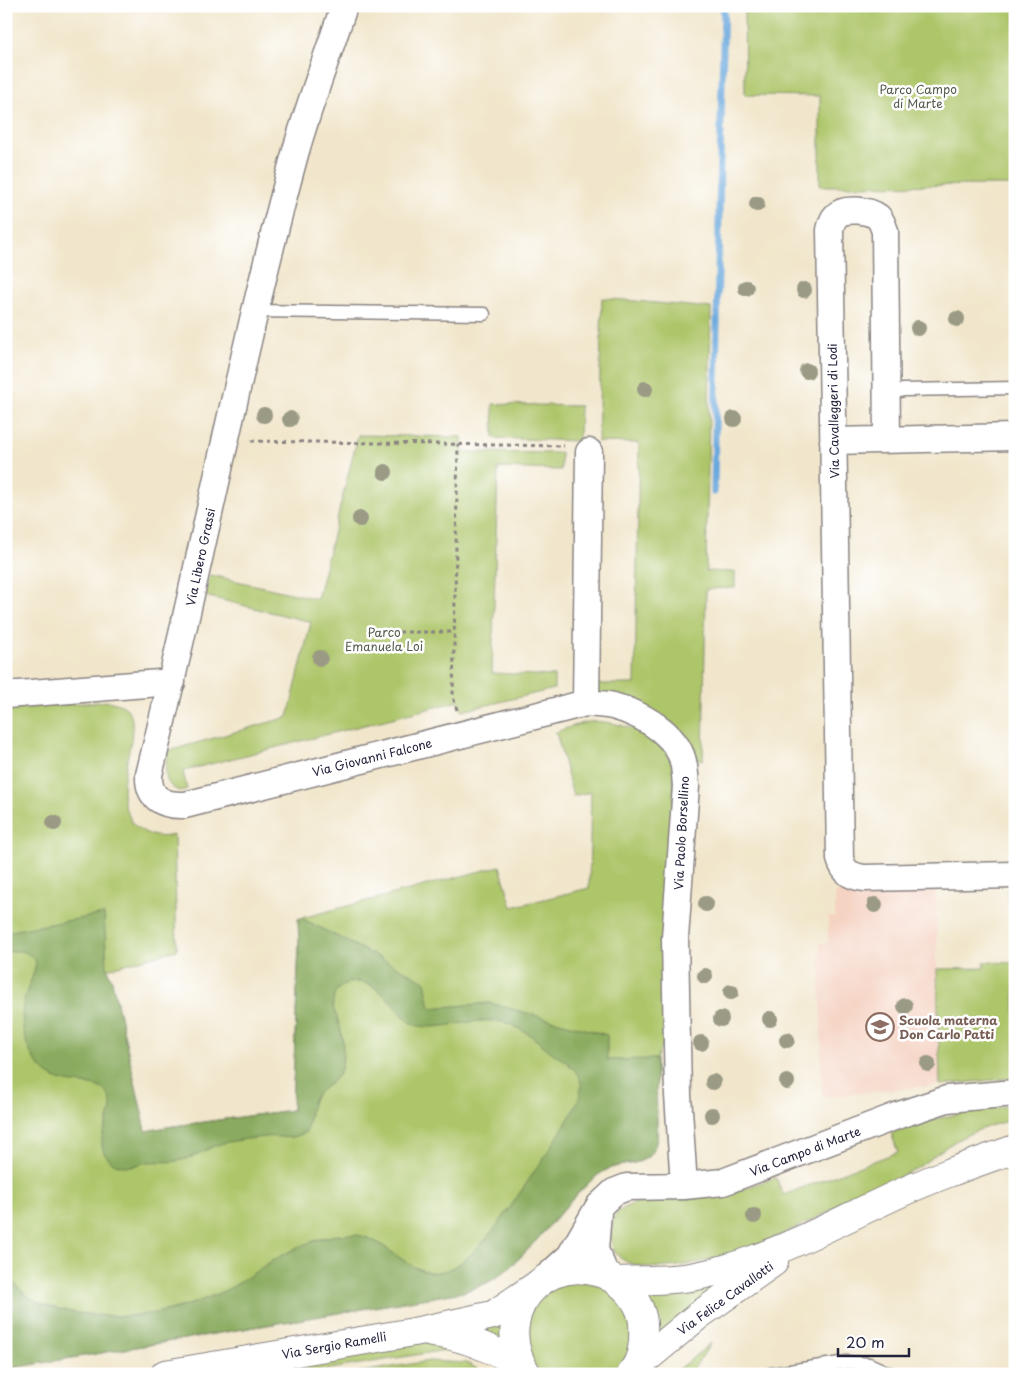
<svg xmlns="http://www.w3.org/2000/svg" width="1021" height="1380" font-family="'Playpen Sans',sans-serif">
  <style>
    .built { fill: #f5d3c2 }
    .green { fill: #aec66b; stroke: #687453 }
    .forest { fill: #8aab5f; stroke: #56664d }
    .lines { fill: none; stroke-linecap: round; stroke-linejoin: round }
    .stream { stroke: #6ba9dd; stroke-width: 7 }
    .service-casing { stroke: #8a8483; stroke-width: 15 }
    .minor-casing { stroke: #8a8483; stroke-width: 29 }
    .tertiary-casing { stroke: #8a8483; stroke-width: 30 }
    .path { stroke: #8a8483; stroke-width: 3; stroke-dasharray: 4 4; stroke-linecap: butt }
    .service { stroke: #fff; stroke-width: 12 }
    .minor { stroke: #fff; stroke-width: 26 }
    .tertiary { stroke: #fff; stroke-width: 28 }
    .tree { fill: #9a9a85 }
    .labels { text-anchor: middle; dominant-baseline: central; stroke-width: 5; stroke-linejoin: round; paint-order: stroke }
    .park-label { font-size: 12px; fill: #535b4c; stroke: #fff }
    .street-label { font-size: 12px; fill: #22223b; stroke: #fff }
    .education-label { font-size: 12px; font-weight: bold; fill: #785e54; stroke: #fff; text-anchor: start }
  </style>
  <rect width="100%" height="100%" fill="#fff"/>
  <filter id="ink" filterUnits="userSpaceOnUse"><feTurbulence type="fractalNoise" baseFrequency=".02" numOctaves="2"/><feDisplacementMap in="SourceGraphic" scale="10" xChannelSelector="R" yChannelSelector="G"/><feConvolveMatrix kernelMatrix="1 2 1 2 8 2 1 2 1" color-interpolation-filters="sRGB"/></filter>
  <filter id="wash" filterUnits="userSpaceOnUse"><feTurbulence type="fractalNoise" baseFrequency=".0096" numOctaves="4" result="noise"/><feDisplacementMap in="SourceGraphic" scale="20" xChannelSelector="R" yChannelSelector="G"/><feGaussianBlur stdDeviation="1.12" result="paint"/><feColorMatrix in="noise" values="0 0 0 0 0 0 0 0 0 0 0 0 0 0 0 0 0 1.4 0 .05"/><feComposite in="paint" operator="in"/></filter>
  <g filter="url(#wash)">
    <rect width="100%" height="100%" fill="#f1e6cb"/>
    <path class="built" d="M936,891L940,1085L822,1097L820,943H828V917H835V892Z"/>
    <path class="green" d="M744,6H1015V185L820,186V96L745,95Z
      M602,298L711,308L706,571L735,572V588L706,589L703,760L696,758L693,747L685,735L673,723L597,692V684H635L639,443L598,442Z
      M493,404L580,406L579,441L494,438Z
      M358,435L462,437V452L561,453V470L498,468L492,673L554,676V689L462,711L459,701L183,771L187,789C181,792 177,791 172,787C162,778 166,764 168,751L288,717L311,622L205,596L210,575L317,599Z
      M108,701C115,703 123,704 128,710C144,730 110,784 129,816C131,821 133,825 138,828C151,837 160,838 174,835L177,950L107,969L112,981L146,1131L167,1127L292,1110L299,945L298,919L500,866L512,907L589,888L591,792L573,796L556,732C567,728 578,724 589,722C609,719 650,731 664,748C670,756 672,764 674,773L667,1025L662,1046L656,1059L657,1138C652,1165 635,1162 614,1167C606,1169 597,1175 591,1181C560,1209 536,1246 504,1272C492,1282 477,1287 463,1292L6,1369V709Z
      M1015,889V916C1008,907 1008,900 1007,890Z
      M984,962L1015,963V1078L940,1085L937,969L984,968Z
      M1015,1105V1119C996,1124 978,1129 961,1138C945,1146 932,1158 917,1168C899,1178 880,1186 862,1195C826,1213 790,1232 752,1247C722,1258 637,1284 615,1252C608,1242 610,1221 618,1212C623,1208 629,1205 635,1203L717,1196L732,1193L776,1177L783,1195L898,1152L891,1133C932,1118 972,1110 1015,1105Z
      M747,1265L656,1340L642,1287Z
      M571,1280L605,1286L629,1310L634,1344L618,1374H542L535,1367L526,1350L529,1312L539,1296Z
      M504,1313L507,1343L483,1332L495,1318Z
      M432,1341L449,1348L446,1350L299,1374H226Z
      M711,1343L690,1374H674L678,1370Z
      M429,1361L467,1363L486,1374H349Z"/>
    <path class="forest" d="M104,914L107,968L112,981L146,1131L167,1127L292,1110L299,945L298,919L301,918L425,981L430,1008L490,1003L607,1035V1060L656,1059L657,1138C652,1165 635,1161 614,1167C606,1169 597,1175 591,1181C560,1208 536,1246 504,1272C492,1282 477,1287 463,1292L6,1369V1274C14,1283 25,1296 37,1302C48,1307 60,1309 72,1312C129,1322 180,1313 232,1287C245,1280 257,1270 270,1262C291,1250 314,1238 338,1235C347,1234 357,1234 365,1237C392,1245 416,1282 447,1270C465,1263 480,1246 492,1232C504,1218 513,1202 524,1187C542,1160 561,1134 576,1105C579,1099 582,1090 581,1083C578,1069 565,1061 554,1054C541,1044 527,1031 512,1025C479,1011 434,1037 409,1022C392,1004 370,970 342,986C336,989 332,999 333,1006C334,1012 338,1018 339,1024C343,1037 344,1052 342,1065C339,1081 328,1083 318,1093C309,1101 310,1121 306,1132C286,1142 284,1135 265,1137C253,1138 240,1140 228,1142C211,1145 198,1156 182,1160C171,1163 160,1161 148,1162C141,1163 133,1167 126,1166C120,1166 113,1164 109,1159C87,1138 124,1112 106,1092C97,1082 76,1085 63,1081C31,1074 17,1029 24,1001C27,987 35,975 36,961C27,950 19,949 6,953V932Z"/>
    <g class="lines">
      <path class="stream" d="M714,492L720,162L724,6"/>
    </g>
  </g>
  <g filter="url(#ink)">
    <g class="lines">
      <defs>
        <path id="service" d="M254,311L484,314
          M888,401L893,393L903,390L1015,388
          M770,1374L847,1362L869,1364L891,1374"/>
        <path id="minor" d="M344,6C328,55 309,104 295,154C239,359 200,568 149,775C148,798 163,806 185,805L586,703
          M887,439L885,231C883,226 882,221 878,217C869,210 844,207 836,216C832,220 831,225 830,230L840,859C844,872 850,876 864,878L1015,875
          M833,441L1015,437
          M589,452L586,703C595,704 604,704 613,706C638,713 670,729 681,755C685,764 685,776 686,786L675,938L678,1095L684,1186
          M6,695L172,682
          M598,1212L595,1250L606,1275
          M547,1277L570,1256L599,1206L614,1192L627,1187L684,1186L723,1182L899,1115L947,1099L1015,1093"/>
        <path id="tertiary" d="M616,1281C647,1280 680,1281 710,1273C770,1258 825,1228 881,1202C924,1181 969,1165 1015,1149
          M432,1333C463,1335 492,1350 520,1363
          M634,1369L699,1315L774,1262
          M165,1374L414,1332L466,1321L493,1315L534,1287
          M527,1374C483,1305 563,1236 624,1287C634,1296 642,1310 643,1323C644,1342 643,1358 631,1374"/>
      </defs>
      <use href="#service" class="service-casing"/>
      <use href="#minor" class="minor-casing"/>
      <use href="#tertiary" class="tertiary-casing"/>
      <path class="path" d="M251,441L564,446
        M399,632H454
        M457,710L453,697L458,444"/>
      <use href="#service" class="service"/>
      <use href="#minor" class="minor"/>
      <use href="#tertiary" class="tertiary"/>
    </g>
    <g class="tree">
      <circle cx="757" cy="204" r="8"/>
      <circle cx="746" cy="288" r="8"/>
      <circle cx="804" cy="290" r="8"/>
      <circle cx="957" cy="319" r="8"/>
      <circle cx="918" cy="328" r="8"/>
      <circle cx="807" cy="371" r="8"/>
      <circle cx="645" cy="389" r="8"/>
      <circle cx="264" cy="415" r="8"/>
      <circle cx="290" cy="419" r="8"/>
      <circle cx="734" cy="419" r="8"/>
      <circle cx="385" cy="472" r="8"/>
      <circle cx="360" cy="519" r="8"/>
      <circle cx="320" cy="658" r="8"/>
      <circle cx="54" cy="823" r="8"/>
      <circle cx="706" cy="904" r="8"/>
      <circle cx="875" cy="905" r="8"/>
      <circle cx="705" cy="976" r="8"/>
      <circle cx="731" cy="992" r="8"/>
      <circle cx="905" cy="1006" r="8"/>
      <circle cx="721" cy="1019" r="8"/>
      <circle cx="770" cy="1019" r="8"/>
      <circle cx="787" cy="1040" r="8"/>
      <circle cx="701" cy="1043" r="8"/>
      <circle cx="928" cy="1064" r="8"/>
      <circle cx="713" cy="1082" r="8"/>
      <circle cx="787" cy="1082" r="8"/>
      <circle cx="712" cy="1115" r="8"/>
      <circle cx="754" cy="1216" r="8"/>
    </g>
  </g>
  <defs>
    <symbol id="school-ring" viewBox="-11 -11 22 22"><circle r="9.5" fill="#fff" stroke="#8d6e63" stroke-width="1.5"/><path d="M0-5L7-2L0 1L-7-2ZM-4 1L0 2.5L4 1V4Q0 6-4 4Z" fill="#8d6e63"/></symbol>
  </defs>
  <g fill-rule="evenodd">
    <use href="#school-ring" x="864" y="1011" width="32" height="32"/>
  </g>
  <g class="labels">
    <g class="park-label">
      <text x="918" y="89">Parco Campo<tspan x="918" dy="14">di Marte</tspan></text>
      <text x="384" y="632">Parco<tspan x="384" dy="14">Emanuela Loi</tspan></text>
    </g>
    <g class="street-label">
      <text transform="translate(833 411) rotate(-91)">Via Cavalleggeri di Lodi</text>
      <text transform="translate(200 557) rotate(-78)">Via Libero Grassi</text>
      <text transform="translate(372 757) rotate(-14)">Via Giovanni Falcone</text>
      <text transform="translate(681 833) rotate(-87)">Via Paolo Borsellino</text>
      <text transform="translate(805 1151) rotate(-21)">Via Campo di Marte</text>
      <text transform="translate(725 1298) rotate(-36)">Via Felice Cavallotti</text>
      <text transform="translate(334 1345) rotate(-10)">Via Sergio Ramelli</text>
    </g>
    <g class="education-label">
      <text x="899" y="1020">Scuola materna<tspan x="899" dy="14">Don Carlo Patti</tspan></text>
    </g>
  </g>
  <rect width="1021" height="1380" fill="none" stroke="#fff" stroke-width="25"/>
  <path d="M838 1348v8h71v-8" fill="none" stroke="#22223b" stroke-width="2.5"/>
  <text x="846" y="1348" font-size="15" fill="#22223b" stroke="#ffffff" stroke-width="4" paint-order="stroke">20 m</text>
</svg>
